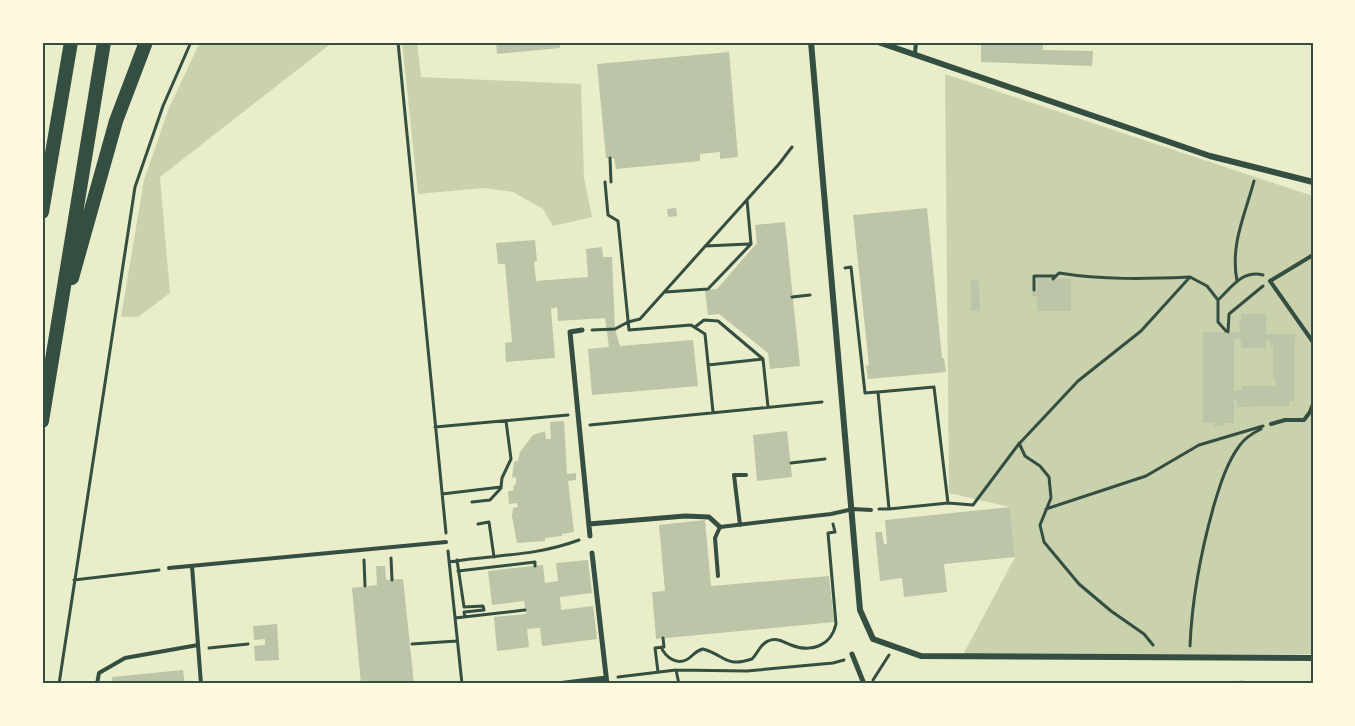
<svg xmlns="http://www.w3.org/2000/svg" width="1355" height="726" font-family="Manrope,sans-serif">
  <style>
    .green { fill: #cad2ad }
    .building { fill: #bcc5a7; fill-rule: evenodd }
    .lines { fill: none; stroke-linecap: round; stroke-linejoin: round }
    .path { stroke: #344e41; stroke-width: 3 }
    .service { stroke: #344e41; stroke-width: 4 }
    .pedestrian { stroke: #344e41; stroke-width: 5 }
    .minor { stroke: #344e41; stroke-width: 6 }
    .trunk { stroke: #344e41; stroke-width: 14 }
    .neatline { fill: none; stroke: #344e41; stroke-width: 2 }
  </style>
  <rect width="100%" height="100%" fill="#e9edc9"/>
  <path class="green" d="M200,42H333L160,177L170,293L138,317H121L144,180L169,108Z
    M402,42H417L421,77L581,84L584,178L592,217L553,226L543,209L513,192L483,188L418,194Z
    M945,74L1313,196V654L963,655L1015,557L1010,507L949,493Z"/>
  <path class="building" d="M496,42H559L560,48L497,54Z
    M981,42H1043V50L1093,51L1092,66L981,62Z
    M729,52L738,157L720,159V152L700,154V161L616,169L614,158H606L597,64Z
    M676,208L677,216L668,217L667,209Z
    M927,208L942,358H944L946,372L868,379L866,366L869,365L853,215Z
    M785,222L800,366L770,369L768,353L719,314L708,315L705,290L717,289L757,243L755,225Z
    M535,240L537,261L534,262L536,281L588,277L586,249L602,247L603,257H612L615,329L620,346L693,340L698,386L592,395L588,349L609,347L605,318L558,321L557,307L551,309L555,358L506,362L505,343L512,342L505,264H498L496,243Z
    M1037,278L1071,279V311H1037V296H1032L1033,290H1037Z
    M971,280L979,281L980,311H971Z
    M1241,314H1266V334H1295L1294,401H1289V406L1237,407V400H1234V423H1223V426H1214V423H1203V332H1241L1239,320H1242ZM1234,339H1241V348H1266V340H1270V346H1273V379H1275V386H1242V390L1234,391Z
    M564,421L567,474L576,473V480L568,481L574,532L562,534V536L545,538V541L517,543L512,516L513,508L518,507L517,503L509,504L508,491H513L514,485L516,484V477L512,478L514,462L518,461L520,452L533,435L545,431L546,439H551L550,422Z
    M787,431L792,477L757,481L753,435Z
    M1010,507L1015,557L944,564L947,592L904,597L902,578L880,581L875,532H882L884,544H887L885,520Z
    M705,520L711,586L829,576L834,622L656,639L652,592L665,591L659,525Z
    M588,560L592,593L560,597L561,610L593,606L597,639L542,646L540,628L527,629L529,647L497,651L494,617L526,614L524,601L492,605L488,571L543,565L545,583L558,581L556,563Z
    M376,566H385L386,580L403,579L414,684H361L352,588L377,585Z
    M277,624L279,660L255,661L254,646L265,645V639L254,640L253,626Z
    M183,670L185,684H113L112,677Z
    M1243,680L1244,682L1259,681V684H1220Z"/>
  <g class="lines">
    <path class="path" d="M398,42L446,533
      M610,158L611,182
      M605,182L608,215L618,221L629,330L691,325L705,334L713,412
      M705,246L749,244
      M845,268L851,267L865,393L877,392
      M1053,279L1059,273C1103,280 1146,279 1190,277
      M1237,281C1230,244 1245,215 1254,181
      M1034,290V276H1055
      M666,292L708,289L751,244L747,200
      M792,297L810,295
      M1218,300V322L1226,331
      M695,327L704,320L718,321L763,359L768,407
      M592,330L615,329L628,322L640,319L779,164L792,147
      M1228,332L1229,314L1263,286
      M708,365L763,359
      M590,425L822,402
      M435,427L568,415
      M1019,443L1025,456L1040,466L1049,477L1051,498L1040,525L1044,542L1079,584L1111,611L1144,634L1153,645
      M791,463L825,459
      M442,494L501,487L502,478L511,459L506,421
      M472,502L490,500L501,488
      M948,503L973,505L1018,445L1078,381L1141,331L1190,277L1207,286L1218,300C1231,288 1243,269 1263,275
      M879,509H889L878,392L934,387L948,503L889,509
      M1046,509L1146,476L1199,445L1263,426
      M478,524L489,522L494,557
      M448,551L462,684
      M391,558L392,580
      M364,560L365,586
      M457,560L464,607L483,606L484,610L464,612L465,617
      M449,562C496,554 533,557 579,540
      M458,571L535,562V566
      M74,580L159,570
      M455,618L525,610
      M412,644L457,641
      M1190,646C1192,598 1201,551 1214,505C1220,485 1227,462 1240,445C1245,438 1253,433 1261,429
      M661,647C665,656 675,665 686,660C693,657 694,651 703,649C725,655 725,668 752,659C758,653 760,644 768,641C777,637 783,642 791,645C811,653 831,646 836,624L828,533L835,532L833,524
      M209,648L248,644
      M676,670L679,684
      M658,672L655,648L664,647L663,638
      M618,677L676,670L747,671L833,663L844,660
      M873,680L889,655
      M59,684L135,187L163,106L191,42"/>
    <path class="service" d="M915,53L916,42
      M1313,255L1270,281L1313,342
      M1271,424L1285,420H1304L1310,412L1313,404
      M740,525L734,475H746
      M192,566L201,684
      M169,568L446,542
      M718,576L715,538L720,527L831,514L853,509L871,510
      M97,684L99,673L125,658L198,645"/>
    <path class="pedestrian" d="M582,330L570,332L590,536
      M589,524L685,516L709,517L720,527
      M592,553L607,684
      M852,654L864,684
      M557,684L606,678"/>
    <path class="minor" d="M811,42L860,610L873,639L921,656L1313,658
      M878,42L1210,156L1313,182"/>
    <path class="trunk" d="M42,212L71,42
      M72,278L116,121L146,42
      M42,421L104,42"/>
  </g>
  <rect width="1355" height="726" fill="none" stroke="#fefae0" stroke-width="87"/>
  <rect x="44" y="44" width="1268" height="638" class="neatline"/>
</svg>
